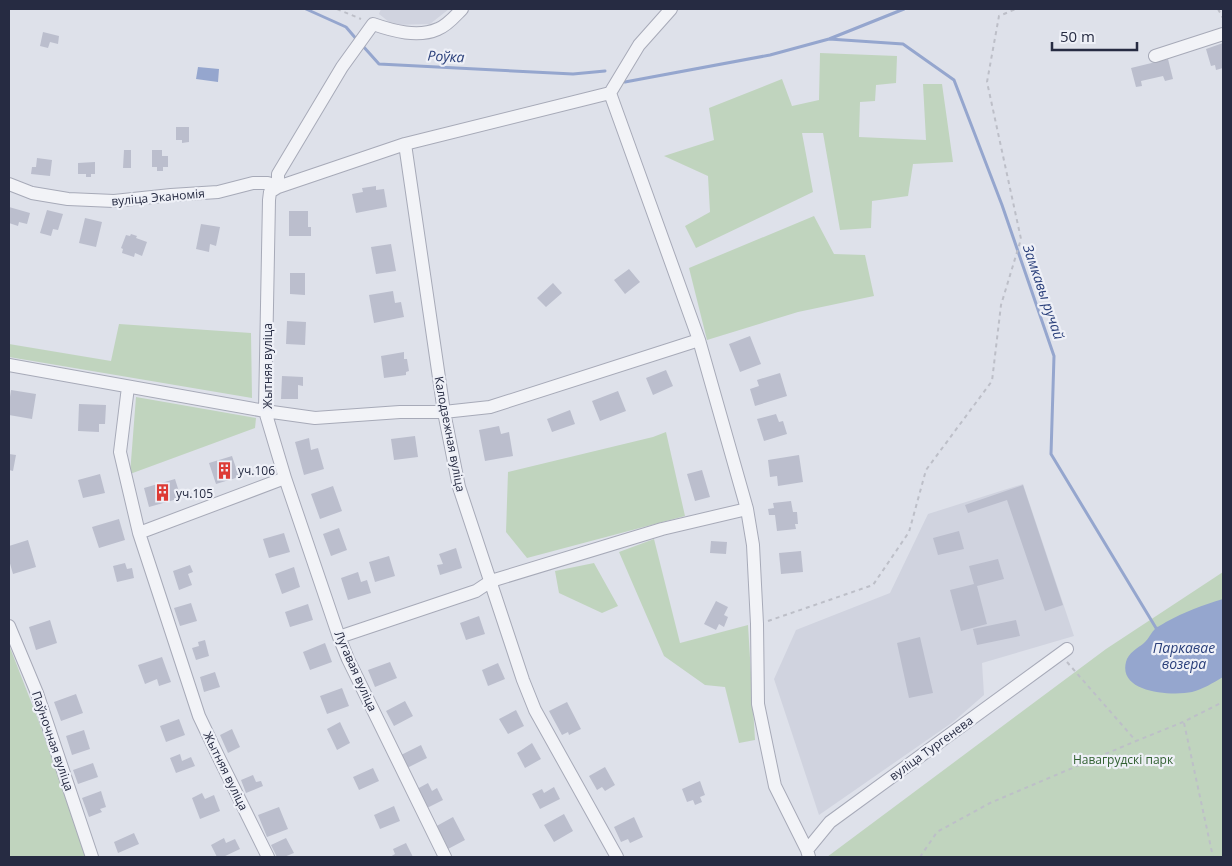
<svg xmlns="http://www.w3.org/2000/svg" width="1232" height="866" font-family="'Open Sans',sans-serif">
  <style>
    .built { fill: #d0d3df }
    .green { fill: #c0d4be }
    .water { fill: #95a6ce }
    .lines { fill: none; stroke-linecap: round; stroke-linejoin: round }
    .stream { stroke: #95a6ce; stroke-width: 3 }
    .building { fill: #bbbecd }
    .minor-casing { stroke: #a7aab8; stroke-width: 14 }
    .path { stroke: #bdbfc8; stroke-width: 2; stroke-dasharray: 4 4; stroke-linecap: butt }
    .minor { stroke: #f2f3f7; stroke-width: 12 }
    .labels { text-anchor: middle; dominant-baseline: central; stroke-width: 4.5; stroke-linejoin: round; paint-order: stroke }
    .street-label { font-size: 12px; fill: #262b42; stroke: #eef0f7 }
    .poi-label { font-size: 12px; fill: #262b42; stroke: #eef0f7; text-anchor: start }
    .park-label { font-size: 12px; fill: #316031; stroke: #eef0f7 }
    .water-label { font-size: 14px; font-style: italic; fill: #2b407b; stroke: #eef0f7 }
  </style>
  <rect width="100%" height="100%" fill="#dee1ea"/>
  <path class="built" d="M381,9H449L430,24L393,25L379,14Z
    M1023,484L1074,636L982,663L984,695L953,722L819,815L774,679L796,630L890,593L928,514Z"/>
  <path class="green" d="M820,53L897,56L896,83L876,85L875,101L860,102L859,137L926,140L923,84H942L953,162L913,164L908,196L872,201L871,228L840,230L823,133H802L813,192L696,248L685,226L710,212L708,176L664,156L714,140L709,108L782,79L792,106L819,100Z
    M814,216L834,254L865,255L874,296L798,312L707,340L689,268Z
    M119,324L251,333L252,398L9,357V344L111,361Z
    M136,397L256,418L255,428L130,474Z
    M666,432L685,516L527,558L506,532L508,472L653,437Z
    M654,539L680,643L748,625L755,740L739,743L725,687L705,685L664,656L619,552Z
    M594,563L618,606L602,613L559,593L555,571Z
    M1223,572V857H827L1106,649Z
    M9,645L39,722L86,857H9Z"/>
  <path class="water" d="M198,67L219,69L218,82L196,79Z
    M1223,599V677C1213,683 1203,689 1192,692C1172,696 1118,693 1126,662C1128,653 1138,648 1144,643C1149,639 1151,632 1156,628C1159,626 1163,624 1166,622C1184,612 1203,605 1223,599Z"/>
  <g class="lines">
    <path class="stream" d="M306,9L346,27L358,41
      M829,39L903,44L954,80L1002,205L1054,356L1051,454L1156,628L1159,629
      M362,45L379,64L573,74L605,71
      M625,82L770,55L829,39L904,9"/>
  </g>
  <path class="building" d="M43,32L59,36L58,44L50,42L48,48L40,46Z
    M1223,43V68L1216,70L1215,65L1211,66L1206,49Z
    M1168,59L1173,79L1165,81L1163,76L1141,81L1142,86L1136,87L1131,68Z
    M176,127H189V142L182,143V140H176Z
    M124,150H131V168H123Z
    M152,150H162V156H168V167H163V171H157V167H152Z
    M37,158L52,160L50,176L31,174L32,167H36Z
    M95,162V174H91V177H86V174H78V163Z
    M376,186V190L384,189L387,207L356,213L352,194L363,192L362,188Z
    M9,207L30,213L27,224L19,222L18,226L9,223Z
    M47,210L63,214L58,230L53,229L51,236L40,233Z
    M289,211H308V227H311V236H289Z
    M85,218L102,222L96,247L79,243Z
    M201,224L220,227L216,246L210,244L209,252L196,249Z
    M131,234L137,236L136,238L147,242L142,256L135,253L134,257L122,253L123,249L121,248L126,235L130,236Z
    M391,244L396,271L376,274L371,247Z
    M629,269L640,282L625,294L614,280Z
    M290,273H305V295L290,294Z
    M553,283L562,293L546,307L537,298Z
    M393,291L395,303L401,302L404,317L374,323L369,295Z
    M287,321L306,322L305,345L286,344Z
    M750,336L761,364L740,372L729,344Z
    M404,352V359H407L409,371L406,372V375L384,378L381,356Z
    M666,370L673,386L653,395L646,378Z
    M780,373L787,396L755,406L750,389L759,386L757,380Z
    M282,376L303,377V386L298,385V399H281Z
    M11,390L36,394L32,419L9,415V404Z
    M618,391L626,411L600,421L592,401Z
    M79,404L106,405L105,424H99V432L78,431Z
    M570,410L575,424L552,432L547,419Z
    M776,414L779,422L783,421L787,434L764,441L757,419Z
    M499,426L501,434L509,432L513,456L485,461L479,430Z
    M415,436L418,457L394,460L391,439Z
    M309,438L311,450L318,448L324,469L304,475L295,442Z
    M9,454L16,455L13,471L9,470Z
    M799,455L803,482L778,486L777,476L770,477L768,460Z
    M232,456L239,477L216,484L209,463Z
    M702,470L710,497L695,501L687,474Z
    M100,474L105,493L83,498L78,480Z
    M175,479L181,498L149,507L144,488Z
    M1023,485L1063,605L1045,611L1007,500L968,513L965,505Z
    M333,486L342,511L320,519L311,494Z
    M791,501L793,512H797L798,524H795L796,529L777,531L775,515H769L768,509L774,508L773,503Z
    M119,519L125,540L99,548L92,527Z
    M339,528L347,550L331,556L323,534Z
    M959,531L964,549L938,555L933,538Z
    M284,533L290,552L269,558L263,539Z
    M28,540L36,567L13,574L9,560V546Z
    M711,541L727,542L726,554L710,553Z
    M456,548L462,568L440,575L437,565L443,564L439,554Z
    M801,551L803,572L781,574L779,553Z
    M389,556L395,576L375,582L369,562Z
    M998,559L1004,579L977,586L987,624L961,631L950,590L974,584L969,566Z
    M125,563L127,569L132,568L134,578L117,582L113,566Z
    M190,565L193,572L188,574L192,585L179,590L173,571Z
    M294,567L300,587L282,594L275,574Z
    M358,572L361,582L367,580L371,593L348,600L341,578Z
    M716,601L728,607L724,615L728,617L724,627L719,624L716,630L704,624Z
    M191,603L197,621L180,626L174,608Z
    M308,604L313,620L290,627L285,612Z
    M479,616L485,634L466,640L460,623Z
    M50,620L57,643L36,650L29,627Z
    M1016,620L1020,636L977,645L973,629Z
    M920,637L933,693L909,698L897,643Z
    M205,640L209,656L196,660L192,648L199,646L198,642Z
    M325,643L332,662L310,670L303,652Z
    M162,657L171,682L159,686L157,679L145,684L138,665Z
    M390,662L397,678L375,687L368,670Z
    M498,663L505,679L488,686L482,670Z
    M215,672L220,687L204,692L200,677Z
    M342,688L349,706L327,714L320,696Z
    M76,694L83,713L61,721L54,702Z
    M405,701L413,716L394,726L386,711Z
    M567,702L581,729L569,735L568,732L562,735L549,711Z
    M516,710L524,726L508,734L499,719Z
    M179,719L185,735L166,742L160,726Z
    M340,722L350,743L337,750L327,729Z
    M232,729L240,747L228,753L220,735Z
    M84,730L90,749L72,755L66,736Z
    M532,743L541,759L525,768L517,753Z
    M421,745L427,758L407,768L401,755Z
    M180,754L182,761L191,757L195,766L176,773L170,758Z
    M93,763L98,777L78,784L73,770Z
    M605,767L615,785L605,791L602,787L597,790L589,776Z
    M373,768L379,781L359,790L353,777Z
    M253,775L256,782L261,781L263,786L246,793L241,780Z
    M700,781L705,795L700,797L702,802L695,805L693,800L687,802L682,789Z
    M428,783L432,791L437,788L443,800L427,808L417,789Z
    M554,787L560,799L540,809L532,794L542,789L544,793Z
    M101,791L106,807L100,809L102,812L89,817L82,798Z
    M202,793L205,799L214,795L220,811L200,819L192,798Z
    M394,806L400,821L380,829L374,815Z
    M279,807L288,829L267,837L258,815Z
    M564,814L573,831L554,842L544,825Z
    M453,817L465,840L448,849L444,840L441,842L433,828Z
    M634,817L643,837L630,843L628,839L621,842L614,827Z
    M134,833L139,844L118,853L114,842Z
    M224,838L226,843L235,839L240,849L223,857H217L211,845Z
    M286,838L294,853L284,857H277L271,845Z
    M406,843L413,857H390L395,854L393,849Z"/>
  <g class="lines">
    <defs>
      <path id="minor" d="M1155,56L1223,34
        M610,93L699,340L747,509L753,545L757,624L758,704L775,786L807,850
        M405,144L610,93L639,45L671,9
        M9,184L32,193L68,199L114,201L171,195L218,192L253,183H268L278,187L405,144L444,412L459,487L523,680L535,710L617,857
        M9,365L265,411L315,418L400,412H444L490,407L699,340
        M128,387L120,452L139,533
        M285,478L339,637L348,659L445,857
        M9,626L37,693L92,857
        M339,637L476,591L491,581L662,529L747,509
        M268,857L220,760L199,716L139,533L285,478L265,411L269,200L270,192L278,187V174L342,67L373,24C393,31 418,38 438,29C448,25 455,16 462,9
        M809,857L807,850L830,822L1067,649"/>
    </defs>
    <use href="#minor" class="minor-casing"/>
    <path class="path" d="M337,9L361,19
      M1218,9L1223,18
      M768,621L873,585L909,532L926,470L992,381L1001,305L1021,239L987,82L999,16L1016,9
      M1067,662L1136,741L1183,722L1223,702
      M1184,723L1213,857
      M920,857L937,832L990,803L1136,741"/>
    <use href="#minor" class="minor"/>
  </g>
  <defs>
    <symbol id="building-bare" viewBox="-9 -9 18 18"><path d="M-4-6H4V6H1V3H-1V6H-4ZM-2.5-4.3h1.7v1.8h-1.7ZM.8-4.3h1.7v1.8H.8ZM-2.5-1h1.7V.8h-1.7ZM.8-1h1.7V.8H.8Z" fill="#dd3a35" stroke="#eef0f7" stroke-width="2.5" paint-order="stroke"/></symbol>
  </defs>
  <g fill-rule="evenodd">
    <use href="#building-bare" x="212" y="458" width="25" height="25"/>
    <use href="#building-bare" x="150" y="480" width="25" height="25"/>
  </g>
  <g class="labels">
    <g class="street-label">
      <text transform="translate(158 197) rotate(-5)">вуліца Эканомія</text>
      <text transform="translate(267 366) rotate(-90)">Жытняя вуліца</text>
      <text transform="translate(450 434) rotate(79)">Калодзежная вуліца</text>
      <text transform="translate(356 671) rotate(66)">Лугавая вуліца</text>
      <text transform="translate(53 741) rotate(71)">Паўночная вуліца</text>
      <text transform="translate(931 748) rotate(-36)">вуліца Тургенева</text>
      <text transform="translate(226 771) rotate(64)">Жытняя вуліца</text>
    </g>
    <g class="poi-label">
      <text x="238" y="470">уч.106</text>
      <text x="176" y="493">уч.105</text>
    </g>
    <g class="park-label">
      <text x="1123" y="759">Навагрудскі парк</text>
    </g>
    <g class="water-label">
      <text transform="translate(446 56) rotate(3)">Роўка</text>
      <text transform="translate(1044 292) rotate(71)">Замкавы ручай</text>
      <text x="1184" y="647">Паркавае<tspan x="1184" dy="16">возера</tspan></text>
    </g>
  </g>
  <rect width="1232" height="866" fill="none" stroke="#262b42" stroke-width="20"/>
  <path d="M1052 42v8h85v-8" fill="none" stroke="#262b42" stroke-width="2.5"/>
  <text x="1060" y="42" font-size="15" fill="#262b42" stroke="#eef0f7" stroke-width="4" paint-order="stroke">50 m</text>
</svg>
